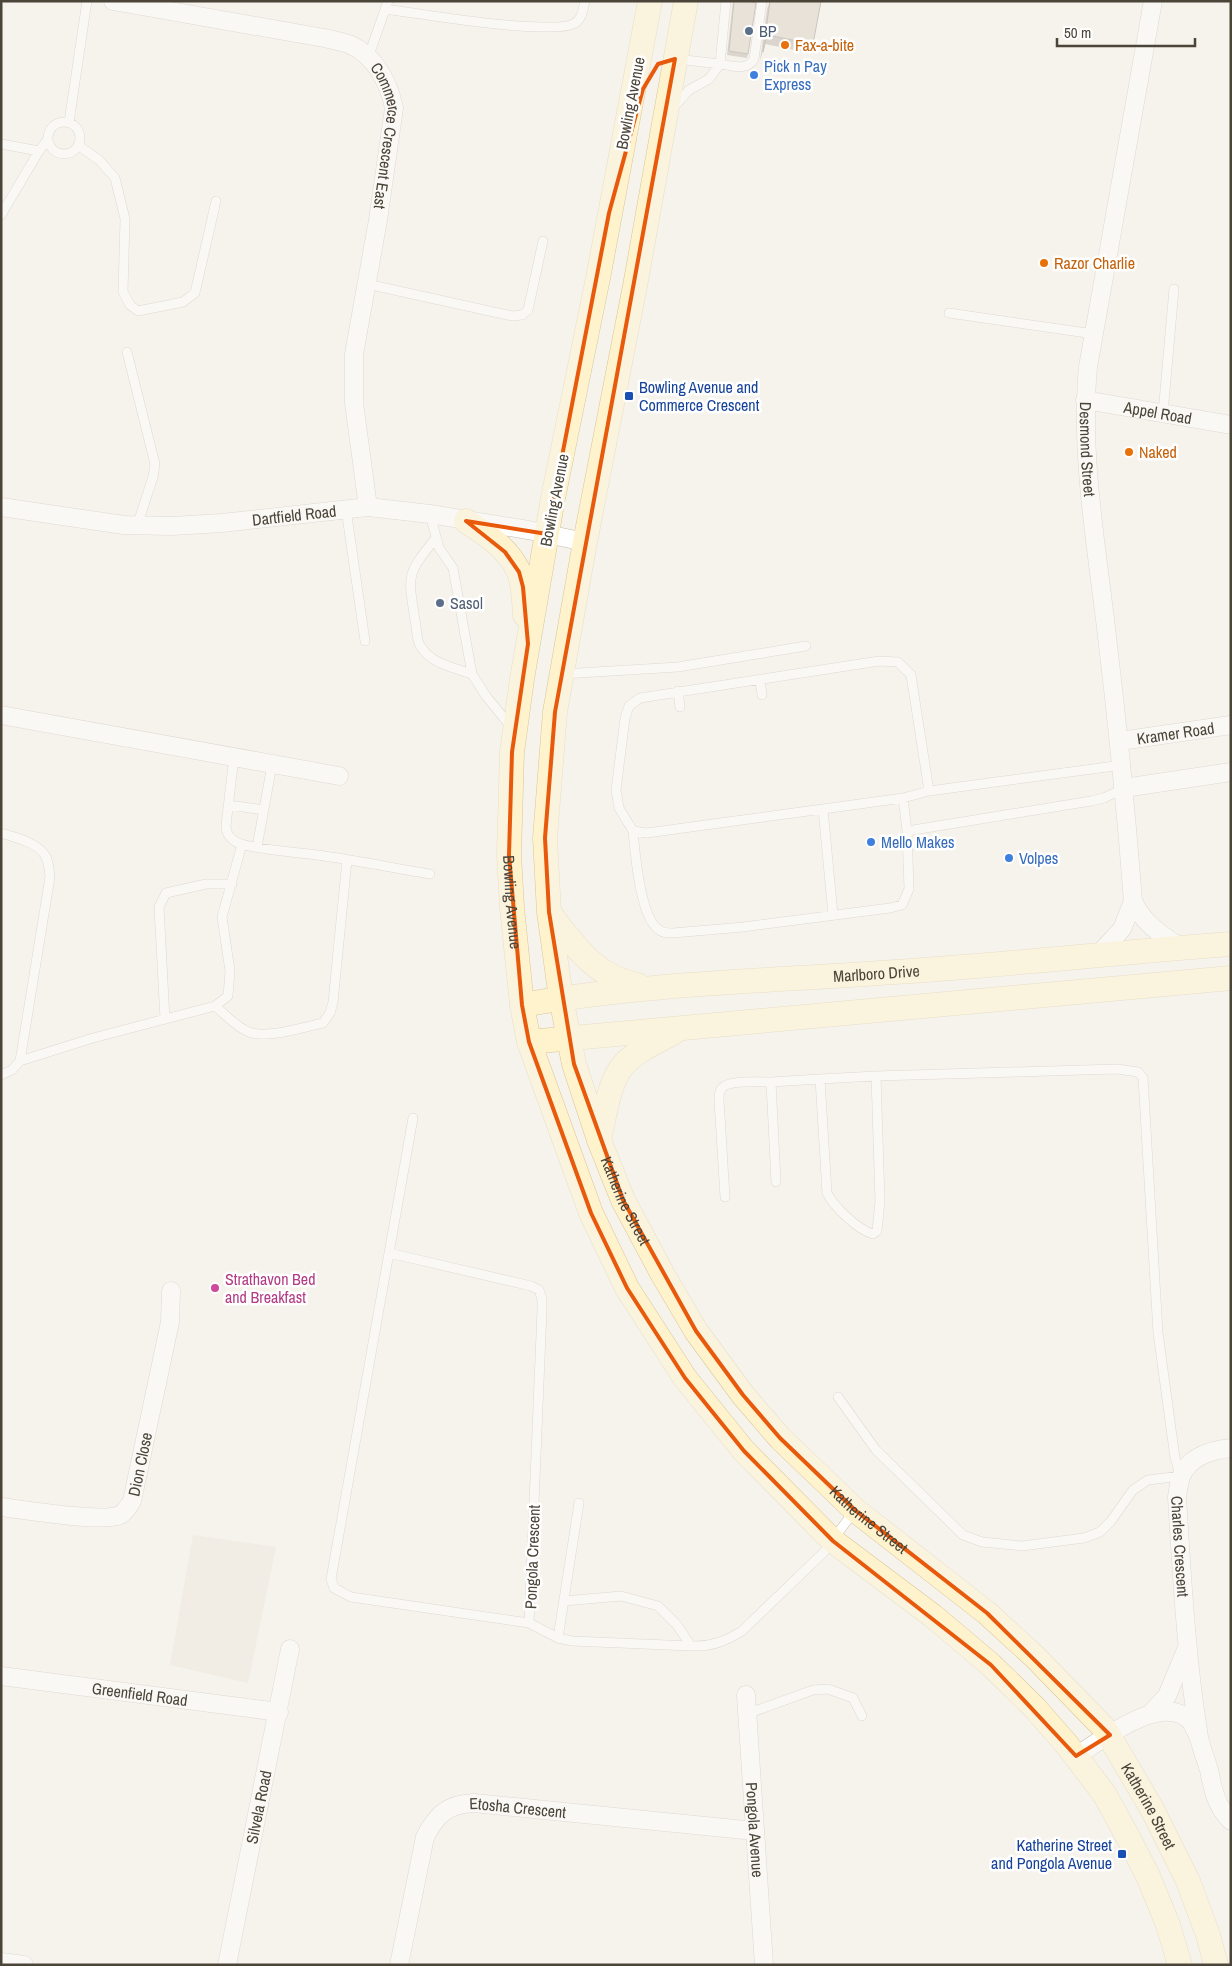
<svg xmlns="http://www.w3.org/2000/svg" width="1232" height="1966" font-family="'Archivo Narrow',sans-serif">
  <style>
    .residential { fill: #eae5da }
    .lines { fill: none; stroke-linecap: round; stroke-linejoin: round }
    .lane-casing { stroke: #c2bbae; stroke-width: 10 }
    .street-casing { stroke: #c2bbae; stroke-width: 19 }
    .secondary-casing { stroke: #d6c79b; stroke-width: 25 }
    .lane { stroke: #fff; stroke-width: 9 }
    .street { stroke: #fff; stroke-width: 18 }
    .secondary { stroke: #fff3cd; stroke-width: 24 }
    .wall { fill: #bab2a6 }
    .building { fill: #d8cfc1; stroke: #979187 }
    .marked { fill: none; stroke: #e8590c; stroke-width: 4; stroke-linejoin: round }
    .service-dot { fill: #5c6f8a; stroke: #fff; stroke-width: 2 }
    .food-dot { fill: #e8710a; stroke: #fff; stroke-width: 2 }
    .shop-dot { fill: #3f7fe0; stroke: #fff; stroke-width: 2 }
    .transit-dot { fill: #1a4fb4; stroke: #fff; stroke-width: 2 }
    .hotel-dot { fill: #d1479c; stroke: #fff; stroke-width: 2 }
    .labels { text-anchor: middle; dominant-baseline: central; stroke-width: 5; stroke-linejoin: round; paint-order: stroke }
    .service-label { font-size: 16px; fill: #4e5e75; stroke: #fff; text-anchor: start }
    .food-label { font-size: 16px; fill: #c56008; stroke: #fff; text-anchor: start }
    .shop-label { font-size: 16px; fill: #366cbe; stroke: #fff; text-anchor: start }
    .street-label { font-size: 16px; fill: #4b4439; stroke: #fff }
    .transit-label { font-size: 16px; fill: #164399; stroke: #fff; text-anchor: start }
    .hotel-label { font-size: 16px; fill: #b23c85; stroke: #fff; text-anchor: start }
  </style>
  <rect width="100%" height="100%" fill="#f6f3ec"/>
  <path class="residential" d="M193,1535L276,1547L248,1683L170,1665Z"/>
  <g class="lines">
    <defs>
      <path id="lane" d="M385,9C437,16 490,26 543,27C552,27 564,28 573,24C582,21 583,9 585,1
        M368,58L388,1
        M676,59L720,64L726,1
        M674,107L689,90L709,79L720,64C732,66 747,71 754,59L762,1
        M48 138a16 16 0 1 1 32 0a16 16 0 1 1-32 0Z
        M69,122L87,1
        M1,144L39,151
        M79,146L99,160L115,178L125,219L123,292L130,305L138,311L183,302L195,293L216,201
        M1,215L39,151L48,139
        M367,284L512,316L522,315L528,310L543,241
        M949,313L1094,334
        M127,352L155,464L153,477L137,526
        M1163,413L1174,289
        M346,509L365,641
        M430,514L439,548L453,568L472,674L486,696L512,728
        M435,539C406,575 408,575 415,620C417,628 416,641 421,647C432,664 454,668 472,674
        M562,674L678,667L806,646
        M760,680L762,695
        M678,691L680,707
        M234,757L226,825C226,834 230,839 238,843C256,850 297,852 317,855C355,860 393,868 430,874
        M229,805L264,810
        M823,809L647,833L633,831L619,808L616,790L625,718L629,706L640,698L879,661L898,662L911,675L929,791
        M633,831C635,853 640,916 658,929C662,933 667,933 673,933L743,927L890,908L902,905L909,889L907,831L903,798
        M907,831L1091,801L1104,798L1124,788
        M1,833C14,837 36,842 44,854C49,860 49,869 50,877L20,1061
        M257,847L272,765
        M833,915L823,809L903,798L929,791L1122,765
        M215,1006C226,1015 236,1027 249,1032C268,1039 304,1027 323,1023L330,1013L333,1002L347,860
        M165,1019L159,907L166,893L206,884H232
        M1,1075L12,1070L20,1061L93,1038L215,1006L228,996L230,971L222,917L242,844
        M820,1079L876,1076
        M413,1118L331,1579L334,1588L351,1597L529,1623
        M776,1182L771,1082L820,1079L827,1193C834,1207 858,1230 873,1234L877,1231L880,1201L876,1076L1117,1069L1138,1072L1143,1078L1158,1333L1175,1458L1181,1476L1148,1480L1133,1490L1111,1521L1100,1532L1084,1538L1022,1546L982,1542L963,1535L876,1450L838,1397
        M725,1197L719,1100C719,1096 719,1091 722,1088C728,1080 760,1082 771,1082
        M389,1253L531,1286L539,1290L542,1299V1310L529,1623L558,1638L572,1641L691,1646C711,1647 726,1641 742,1631L823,1553L855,1510
        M564,1601L621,1596L658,1606L677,1625L691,1646
        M558,1638L579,1503
        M747,1714L813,1690L828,1689L853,1698L862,1716"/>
      <g id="street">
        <path id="s1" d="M113,1L324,38C333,40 343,42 351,45C375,56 389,83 394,108L378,220L354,354V403L368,507"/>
        <path id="s2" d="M1153,1L1088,367C1080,454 1096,542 1106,628C1117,719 1126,809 1133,901C1143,923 1160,934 1180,947"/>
        <path id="s3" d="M1085,400L1231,425"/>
        <path id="s4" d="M1,507L124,525L172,526L222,523L368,507L430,514L528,530L585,542"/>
        <path d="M1,715L339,776"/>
        <path id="s5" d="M1120,741L1231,725"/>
        <path d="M1124,788L1231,772"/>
        <path d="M1097,956L1122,929L1133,901"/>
        <path id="s6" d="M1231,1448C1211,1450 1189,1456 1181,1477C1179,1483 1178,1490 1177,1497C1182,1577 1186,1657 1199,1737C1201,1748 1206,1759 1209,1770C1213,1790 1216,1806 1231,1821"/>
        <path id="s7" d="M1,1507C25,1510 101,1523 120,1515C125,1512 129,1506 132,1501L170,1322L171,1291"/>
        <path id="s8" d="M1,1676L279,1712"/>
        <path id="s9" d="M746,1695L764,1965"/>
        <path d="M1150,1714L1167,1696L1186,1650"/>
        <path d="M1076,1756C1101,1741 1164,1690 1191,1722C1194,1726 1196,1732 1198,1736"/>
        <path d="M1,1962L24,1965"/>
        <path id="s10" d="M227,1965L290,1649"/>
        <path id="s11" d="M399,1965L425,1837C437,1814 448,1804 474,1803L755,1831"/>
      </g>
      <g id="secondary">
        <path id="s12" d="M650,1L598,278L553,498L522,679L512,752L509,855L512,908L522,1005L529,1042L591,1213L627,1288L685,1378L744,1451L833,1541L933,1616L991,1665L1034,1707L1068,1746L1105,1795L1129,1839L1148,1876L1168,1925L1180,1965"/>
        <path id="s13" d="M686,1L635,286L585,542L555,712L545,838L549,912L561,998L574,1064L599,1140L623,1200L663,1275L696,1331L743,1395L780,1438L855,1510L987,1613L1035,1657L1105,1729L1152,1809L1188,1881L1208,1935L1216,1965"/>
        <path d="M466,521C486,534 509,549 519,572C524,586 524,601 525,615"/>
        <path d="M550,914C574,945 596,978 638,985"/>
        <path id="s14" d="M522,1005C645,983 771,981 895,972C1007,965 1119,952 1231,944"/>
        <path d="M529,1042L1231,978"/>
        <path d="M599,1140C604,1119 608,1086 621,1068C632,1053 656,1042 673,1033"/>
      </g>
    </defs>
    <use href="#lane" class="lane-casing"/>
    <use href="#street" class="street-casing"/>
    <use href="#secondary" class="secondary-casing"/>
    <use href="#lane" class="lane"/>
    <use href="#street" class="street"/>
    <use href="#secondary" class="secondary"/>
  </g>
  <path class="wall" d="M733,1L748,54L747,58L727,55Z
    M770,1L778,2V1H821L813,44L810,53L765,44L760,61L767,9Z"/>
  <path class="building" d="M734,1H747L756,3L748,54L729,51Z
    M770,1L780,2V1H821L813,44L767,35L763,52Z"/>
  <path d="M0 0H1232V1966H0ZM675,59L555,712L545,838L549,912L574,1064L623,1200L696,1331L743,1395L780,1438L855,1510L987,1613L1110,1735L1076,1756L991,1665L833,1541L744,1451L685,1378L627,1288L591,1213L529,1042L522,1005L509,855L512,752L528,644L523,587L519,572L505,552L466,521L547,534L609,213L643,89L658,64Z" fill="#f6f3ec" fill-opacity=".55" fill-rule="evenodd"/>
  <path class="marked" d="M675,59L555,712L545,838L549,912L574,1064L623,1200L696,1331L743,1395L780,1438L855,1510L987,1613L1110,1735L1076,1756L991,1665L833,1541L744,1451L685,1378L627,1288L591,1213L529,1042L522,1005L509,855L512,752L528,644L523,587L519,572L505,552L466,521L547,534L609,213L643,89L658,64Z"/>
  <g class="service-dot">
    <circle cx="749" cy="31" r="5"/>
    <circle cx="440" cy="603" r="5"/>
  </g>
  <g class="food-dot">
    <circle cx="785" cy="45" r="5"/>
    <circle cx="1044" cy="263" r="5"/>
    <circle cx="1129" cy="452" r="5"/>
  </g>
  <g class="shop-dot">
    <circle cx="754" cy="75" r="5"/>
    <circle cx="871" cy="842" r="5"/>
    <circle cx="1009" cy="858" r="5"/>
  </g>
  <g class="transit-dot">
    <rect x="624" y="391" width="10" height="10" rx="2.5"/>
    <rect x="1117" y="1849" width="10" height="10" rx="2.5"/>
  </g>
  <circle class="hotel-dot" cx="215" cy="1288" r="5"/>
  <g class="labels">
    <g class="service-label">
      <text x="759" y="31">BP</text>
      <text x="450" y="603">Sasol</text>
    </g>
    <g class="food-label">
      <text x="795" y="45">Fax-a-bite</text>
      <text x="1054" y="263">Razor Charlie</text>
      <text x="1139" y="452">Naked</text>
    </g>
    <g class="shop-label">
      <text x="764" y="66">Pick n Pay<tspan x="764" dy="18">Express</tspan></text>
      <text x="881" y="842">Mello Makes</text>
      <text x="1019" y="858">Volpes</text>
    </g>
    <g class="street-label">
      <text transform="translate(630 103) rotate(-79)">Bowling Avenue</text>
      <text stroke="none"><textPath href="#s1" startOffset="348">Commerce Crescent East</textPath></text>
      <text stroke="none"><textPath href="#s3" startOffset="74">Appel Road</textPath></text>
      <text stroke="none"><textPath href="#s2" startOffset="454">Desmond Street</textPath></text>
      <text transform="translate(554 500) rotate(-79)">Bowling Avenue</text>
      <text stroke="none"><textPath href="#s4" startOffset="295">Dartfield Road</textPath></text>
      <text stroke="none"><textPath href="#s5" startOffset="56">Kramer Road</textPath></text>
      <text stroke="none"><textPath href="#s12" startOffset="914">Bowling Avenue</textPath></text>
      <text stroke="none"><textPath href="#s14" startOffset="356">Marlboro Drive</textPath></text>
      <text stroke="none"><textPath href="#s13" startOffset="1224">Katherine Street</textPath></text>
      <text stroke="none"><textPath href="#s7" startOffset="176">Dion Close</textPath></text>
      <text stroke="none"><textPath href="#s13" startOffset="1629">Katherine Street</textPath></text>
      <text stroke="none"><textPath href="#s6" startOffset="131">Charles Crescent</textPath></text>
      <text transform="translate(532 1557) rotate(-88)">Pongola Crescent</text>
      <text stroke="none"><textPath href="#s8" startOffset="140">Greenfield Road</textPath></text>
      <text stroke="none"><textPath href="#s13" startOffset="2034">Katherine Street</textPath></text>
      <text stroke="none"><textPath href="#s10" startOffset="161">Silvela Road</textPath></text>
      <text stroke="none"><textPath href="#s11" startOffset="238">Etosha Crescent</textPath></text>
      <text stroke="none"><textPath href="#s9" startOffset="135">Pongola Avenue</textPath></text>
    </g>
    <g class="transit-label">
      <text x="639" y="387">Bowling Avenue and<tspan x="639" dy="18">Commerce Crescent</tspan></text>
      <text x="1112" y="1845" text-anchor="end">Katherine Street<tspan x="1112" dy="18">and Pongola Avenue</tspan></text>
    </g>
    <g class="hotel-label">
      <text x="225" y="1279">Strathavon Bed<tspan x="225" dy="18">and Breakfast</tspan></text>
    </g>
  </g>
  <rect width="1232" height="1966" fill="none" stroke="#4b4439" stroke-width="5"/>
  <path d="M1057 38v8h138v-8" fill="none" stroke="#4b4439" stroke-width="2.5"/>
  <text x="1064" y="38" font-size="15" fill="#4b4439" stroke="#ffffff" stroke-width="4" paint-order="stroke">50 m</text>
</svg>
